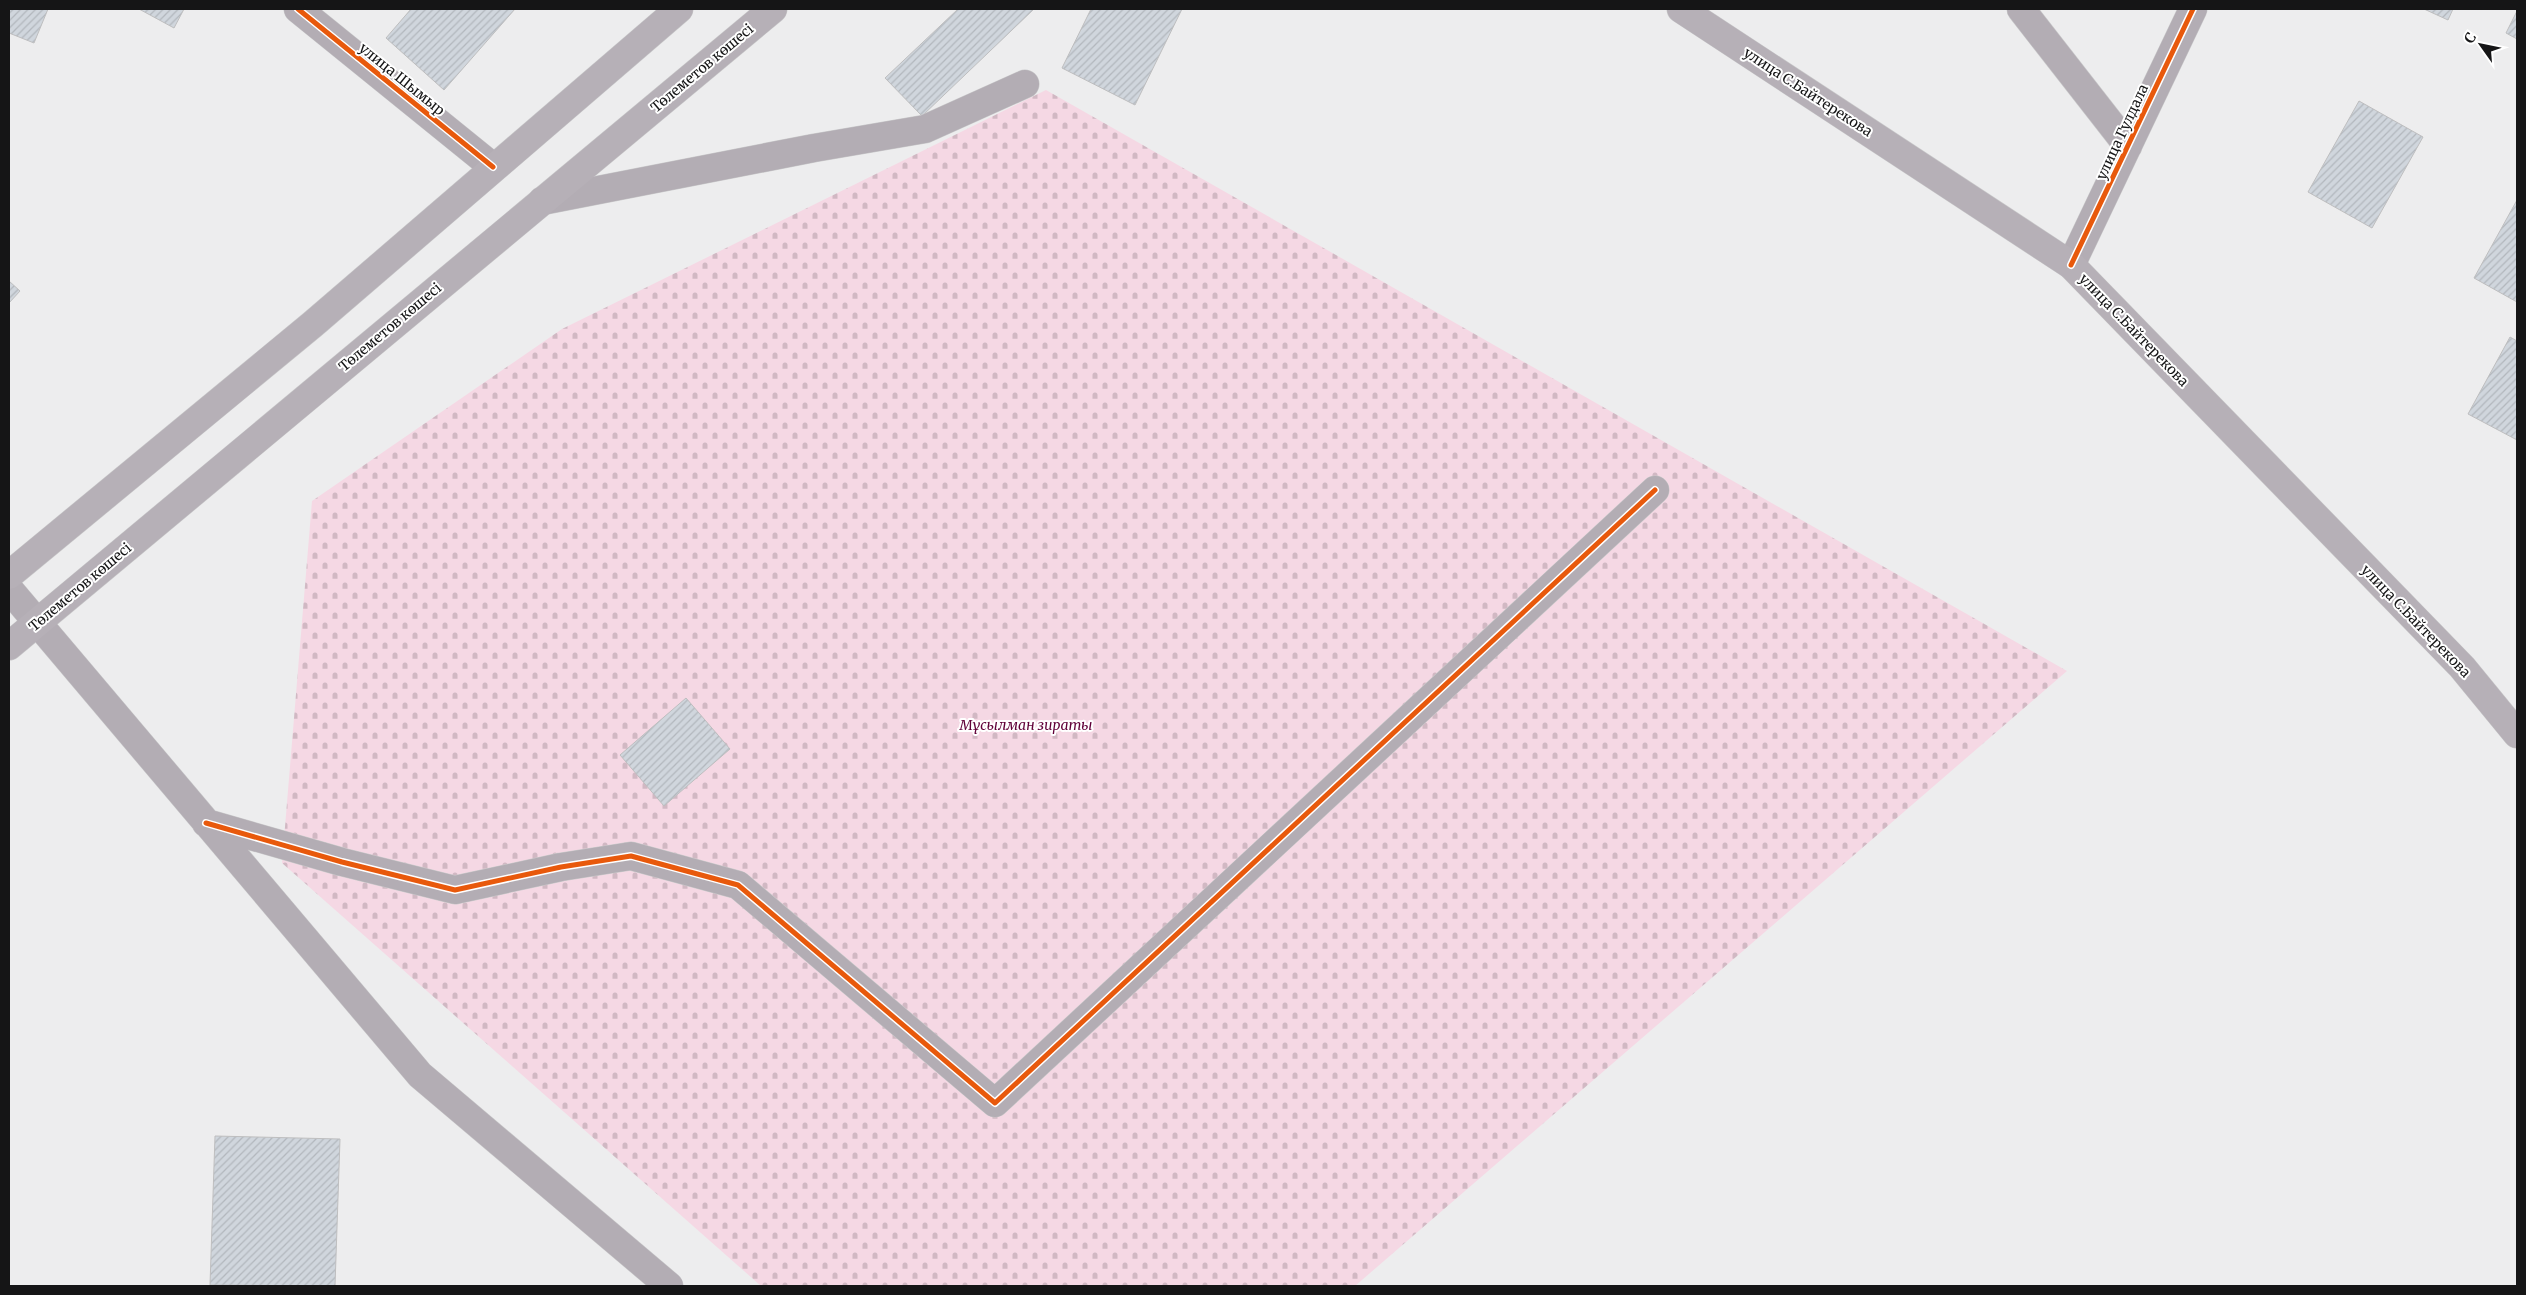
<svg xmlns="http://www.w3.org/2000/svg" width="2526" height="1295" font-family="Merriweather,serif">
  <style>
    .cemetery { fill: url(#cemetery-stones) }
    .building { fill: url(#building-hatch); stroke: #bebebf }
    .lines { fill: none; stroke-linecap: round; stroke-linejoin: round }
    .minor-casing { stroke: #cacacb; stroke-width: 29 }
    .major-casing { stroke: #cacacb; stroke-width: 29 }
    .minor { stroke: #b3adb4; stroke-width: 28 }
    .major { stroke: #b6b0b7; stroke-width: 28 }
    .cycleway-casing { stroke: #fff; stroke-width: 8 }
    .cycleway { stroke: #e8590c; stroke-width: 5 }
    .labels { text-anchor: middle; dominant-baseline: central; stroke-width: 4; stroke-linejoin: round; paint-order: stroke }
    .street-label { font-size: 14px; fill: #151516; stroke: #fff }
    .park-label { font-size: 14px; font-style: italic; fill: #600038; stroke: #fff }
  </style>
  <defs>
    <pattern id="cemetery-stones" width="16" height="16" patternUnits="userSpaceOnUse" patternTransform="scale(1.25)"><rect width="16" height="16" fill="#f5d8e4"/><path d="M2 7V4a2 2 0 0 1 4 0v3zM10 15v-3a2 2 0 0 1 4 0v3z" fill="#d1b8c3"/></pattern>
    <pattern id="building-hatch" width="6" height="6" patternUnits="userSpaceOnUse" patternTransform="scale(1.25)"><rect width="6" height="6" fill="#d0d6dd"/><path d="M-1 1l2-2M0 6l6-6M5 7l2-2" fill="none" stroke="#b2b7bd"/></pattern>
  </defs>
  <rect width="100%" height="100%" fill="#ededee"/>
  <path class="cemetery" d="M1046,90L2067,671L1355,1286H761L282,863L312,501L562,329Z"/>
  <path class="building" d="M9,9H48L34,43L9,33Z
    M139,9H184L174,28Z
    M411,9H515L444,90L386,38Z
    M958,9H1034L922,116L885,78Z
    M1091,9H1182L1135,105L1062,68Z
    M2424,9H2453L2448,20Z
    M2517,11V39L2506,33Z
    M2359,101L2423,137L2372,228L2308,192Z
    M2517,200V302L2474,278Z
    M9,281L20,291L9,303Z
    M2510,337L2517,341V440L2468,414Z
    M686,698L730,749L664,806L620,755Z
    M215,1136L340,1139L335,1286L210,1285Z"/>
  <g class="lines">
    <defs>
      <path id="minor" d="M298,9L493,167
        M2021,9L2128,146
        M542,201L814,148L925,129L1025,84
        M2071,265L2193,9
        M9,589L420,1075L669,1286
        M206,823L342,862L455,890L561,867L631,856L738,885L995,1103L1655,490"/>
      <path id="major" d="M1681,9L2071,265L2462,667L2517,734
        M9,575L313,324L679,9
        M9,646L773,9"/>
    </defs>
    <use href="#minor" class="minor-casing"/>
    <use href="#major" class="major-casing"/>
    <use href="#minor" class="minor"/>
    <use href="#major" class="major"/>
    <defs>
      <path id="cycleway" d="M298,9L493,167
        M2071,265L2193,9
        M206,823L342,862L455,890L561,867L631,856L738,885L995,1103L1655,490"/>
    </defs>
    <use href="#cycleway" class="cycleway-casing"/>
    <use href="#cycleway" class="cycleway"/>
  </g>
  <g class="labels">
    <g class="street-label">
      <text transform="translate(702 68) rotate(-40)">Төлеметов көшесі</text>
      <text transform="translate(402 79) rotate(39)">улица Шымыр</text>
      <text transform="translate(1808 92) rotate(33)">улица С.Байтерекова</text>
      <text transform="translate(2122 132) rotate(-65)">улица Гулдала</text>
      <text transform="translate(390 327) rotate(-40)">Төлеметов көшесі</text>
      <text transform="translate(2134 330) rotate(46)">улица С.Байтерекова</text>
      <text transform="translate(80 587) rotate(-40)">Төлеметов көшесі</text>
      <text transform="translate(2416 621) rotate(46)">улица С.Байтерекова</text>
    </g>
    <g class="park-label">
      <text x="1026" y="725">Мұсылман зираты</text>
    </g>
  </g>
  <rect width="2526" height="1295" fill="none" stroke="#151516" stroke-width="20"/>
  <g transform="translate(2481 45) rotate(303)" stroke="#ffffff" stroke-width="4" paint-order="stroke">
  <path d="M0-4L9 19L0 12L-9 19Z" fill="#151516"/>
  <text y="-8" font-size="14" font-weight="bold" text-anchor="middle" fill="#151516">С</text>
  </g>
</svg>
